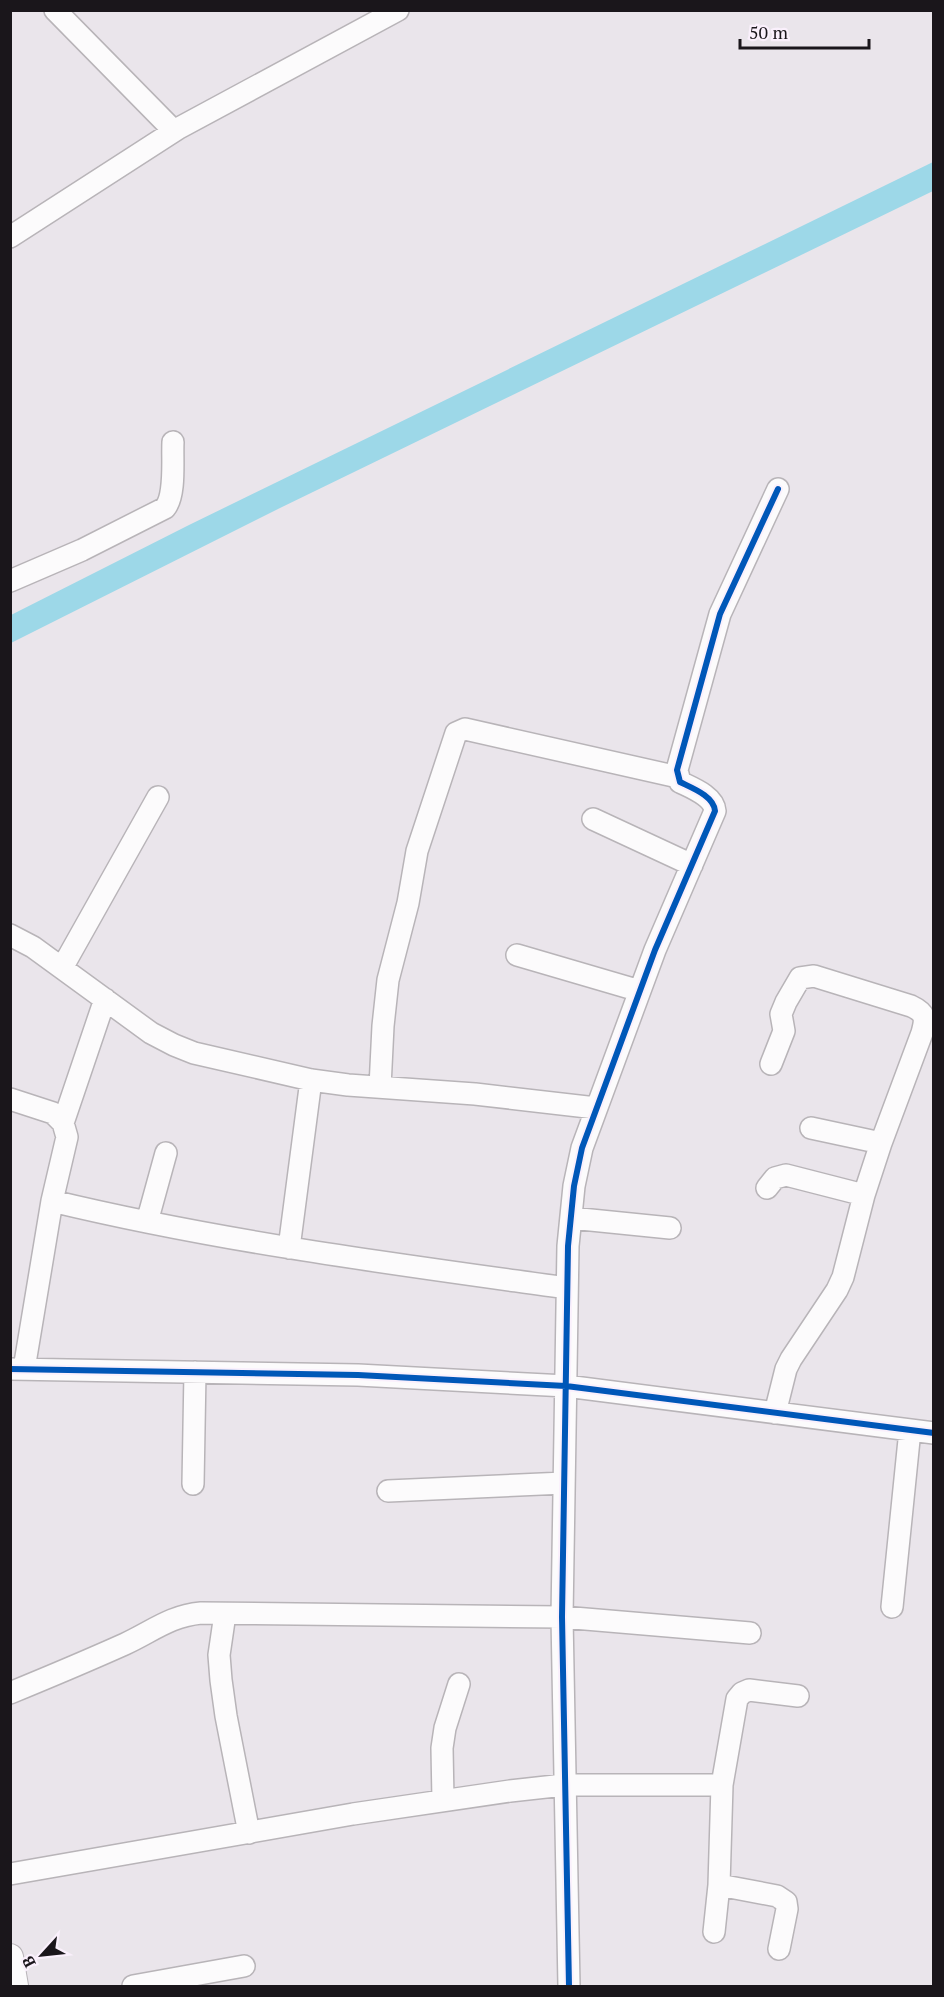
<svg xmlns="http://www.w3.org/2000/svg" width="944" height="1997" font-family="'PT Serif',serif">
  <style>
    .water { fill: #9dd8e8 }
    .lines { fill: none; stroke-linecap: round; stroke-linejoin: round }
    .minor-casing { stroke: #b8b4b8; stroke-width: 24 }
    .tertiary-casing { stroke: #b8b4b8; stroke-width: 28 }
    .minor { stroke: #fcfbfc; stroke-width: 21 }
    .tertiary { stroke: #fcfbfc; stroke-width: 26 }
    .cycleway-casing { stroke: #faf0fc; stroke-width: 10 }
    .cycleway { stroke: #0057b8; stroke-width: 6 }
  </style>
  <rect width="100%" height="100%" fill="#eae5eb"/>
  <path class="water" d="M933,162V191L280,508L11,643V615L189,525Z"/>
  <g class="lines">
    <defs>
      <path id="minor" d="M55,10L174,131
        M10,237L179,128L398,10
        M10,581L82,550L165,508C176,495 172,459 173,442
        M593,819L692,865
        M10,935L33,947L151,1033L174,1045L194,1053L311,1080L348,1085L475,1094L596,1108
        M517,955L640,991
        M62,968L158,797
        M771,1064L784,1031L781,1014L786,1002L800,978L814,976L911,1006C926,1013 926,1018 922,1033L881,1143L864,1195L843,1277L837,1290L791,1359L786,1369L775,1413
        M380,1087L383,1026L388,980L408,903L417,851L456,733L465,729L678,777
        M10,1099L53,1113L63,1123L67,1137L52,1201L24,1369
        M63,1123L105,999
        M811,1128L881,1143
        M767,1188L775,1178L786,1175L864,1195
        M52,1201C222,1242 395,1264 567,1288
        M571,1218L670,1228
        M147,1222L166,1153
        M289,1248L311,1080
        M10,1369L358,1375L566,1386L934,1433
        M193,1484L195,1372
        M388,1491L564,1483
        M892,1607L910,1430
        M225,1614L219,1655L221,1680L226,1716L249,1833
        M10,1693C49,1677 87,1661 125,1644C153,1631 170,1616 201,1613L562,1617L750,1633
        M722,1785L737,1699L742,1693L749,1690L798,1696
        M443,1800L442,1748L445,1728L459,1684
        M10,1874L353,1814L510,1791L564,1785H722L719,1885L714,1932
        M719,1885L777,1896L786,1902L787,1909L779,1949
        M133,1986L244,1966
        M569,1986L562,1617L568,1246L574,1186L582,1148L655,950L715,811C714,796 692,788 680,782L677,770L720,614L778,489"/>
      <path id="tertiary" d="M10,1957L15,1986"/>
    </defs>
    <use href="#minor" class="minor-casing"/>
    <use href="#tertiary" class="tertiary-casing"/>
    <use href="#minor" class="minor"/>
    <use href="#tertiary" class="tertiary"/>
    <defs>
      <path id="cycleway" d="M10,1369L358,1375L566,1386L934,1433
        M569,1986L562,1617L568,1246L574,1186L582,1148L655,950L715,811C714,796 692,788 680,782L677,770L720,614L778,489"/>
    </defs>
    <use href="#cycleway" class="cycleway-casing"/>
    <use href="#cycleway" class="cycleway"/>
  </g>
  <rect width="944" height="1997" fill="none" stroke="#1a161b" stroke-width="24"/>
  <g transform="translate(42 1955) rotate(243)" stroke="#faf0fc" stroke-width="4.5" paint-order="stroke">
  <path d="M0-4.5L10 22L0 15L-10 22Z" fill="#1a161b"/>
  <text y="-9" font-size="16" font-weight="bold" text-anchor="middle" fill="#1a161b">B</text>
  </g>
  <path d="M740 39v9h129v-9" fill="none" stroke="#1a161b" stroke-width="3"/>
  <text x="749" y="39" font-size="18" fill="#1a161b" stroke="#faf0fc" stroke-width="4.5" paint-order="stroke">50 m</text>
</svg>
